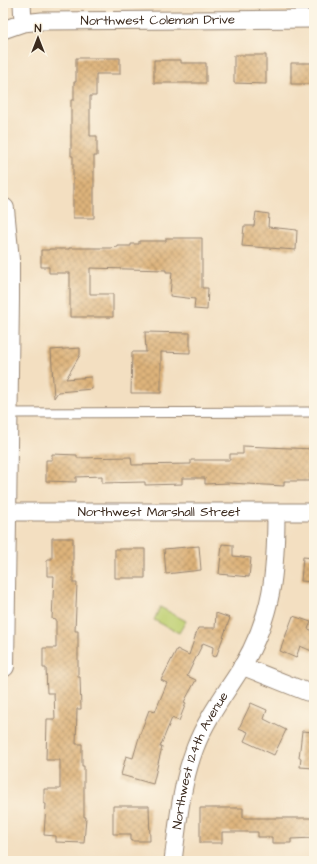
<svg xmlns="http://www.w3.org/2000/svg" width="317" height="864" font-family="'Architects Daughter',sans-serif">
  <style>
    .pitch { fill: #bfd073; stroke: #7d7d48 }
    .building { fill: url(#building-cross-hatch) }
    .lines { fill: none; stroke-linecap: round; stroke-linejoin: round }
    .service-casing { stroke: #978470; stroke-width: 11 }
    .minor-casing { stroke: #978470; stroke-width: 19 }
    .secondary-casing { stroke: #978470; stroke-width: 24 }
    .service { stroke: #fff; stroke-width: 9 }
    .minor { stroke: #fff; stroke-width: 17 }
    .secondary { stroke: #fff; stroke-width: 22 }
    .labels { text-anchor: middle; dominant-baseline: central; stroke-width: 4; stroke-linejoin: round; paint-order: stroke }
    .street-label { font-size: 13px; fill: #3b2a1e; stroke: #fcf5e5 }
  </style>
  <defs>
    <pattern id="building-cross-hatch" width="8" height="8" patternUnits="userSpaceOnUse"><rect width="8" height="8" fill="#deb47b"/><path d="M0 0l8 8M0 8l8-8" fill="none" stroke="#b59364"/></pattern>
  </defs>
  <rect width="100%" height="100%" fill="#fcf5e5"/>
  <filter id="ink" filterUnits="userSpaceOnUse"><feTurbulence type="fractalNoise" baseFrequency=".025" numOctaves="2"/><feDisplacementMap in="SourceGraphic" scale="8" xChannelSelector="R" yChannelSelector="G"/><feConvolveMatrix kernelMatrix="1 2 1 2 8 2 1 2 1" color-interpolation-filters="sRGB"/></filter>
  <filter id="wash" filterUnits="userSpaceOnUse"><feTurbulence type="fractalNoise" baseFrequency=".012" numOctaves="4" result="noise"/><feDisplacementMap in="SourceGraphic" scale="16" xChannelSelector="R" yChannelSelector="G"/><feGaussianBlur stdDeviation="0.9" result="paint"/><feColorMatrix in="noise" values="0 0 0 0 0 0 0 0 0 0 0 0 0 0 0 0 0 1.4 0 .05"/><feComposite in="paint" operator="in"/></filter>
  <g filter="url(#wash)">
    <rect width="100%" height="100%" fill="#f3dfc1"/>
    <path class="pitch" d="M160,607L186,621L179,633L154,620Z"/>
    <g id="blocks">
      <path class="building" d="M234,55H266V84L234,83Z
        M76,58H120V74H96V96H90V136H97V156H94V218H73V156H71V100H74V82H76Z
        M154,60H181V63H206V83H154Z
        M291,63H314V84H291Z
        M256,212L269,214L268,227L297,230L296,250L242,246L244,226H254Z
        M166,238H202V288H208L207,310L194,309L195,299L170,296L172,272H166V270L90,268V294H113V317H70V273H49V267H41V250H49V249H69V248H111L118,247V246H131V244H139V241H166Z
        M145,332L190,333V353L161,352V393H131L132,352H146Z
        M80,348V355L66,379L91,377L92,389L58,392L54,398L51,350Z
        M243,446L314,449V473H310V481H284V486L229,483L205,484V478H182V484L145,485V482L102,483V476L76,477V482L46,481V460H52V454L77,455V458L131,457L132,465L191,464V460H230V454H243Z
        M52,538H73V583H77L75,631H78V677H80L81,709H77L76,744H82V766H84V817H86L84,843L56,842V836L44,835L46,804H44V789H60V760H46L47,719H55L54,693H47L46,668H43V648H56V620L52,619L54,576H47V559H52Z
        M222,544L233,545V556L251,558L249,577L219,574Z
        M199,546L201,570L166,574L164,549Z
        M115,549H145V578H115Z
        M303,557L314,558V582L301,581Z
        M216,613L230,618L216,657L212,656L213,647L203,643L187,676L196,680L184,702L186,703L179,721L172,718L160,747H162L153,784L121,775L126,756L133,758L140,734L149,710L155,712L167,683L161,680L177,649L189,655L198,628H215Z
        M293,616L311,622L308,629L314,631V652L300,646L296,658L280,651Z
        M251,703L267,710L264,719L286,730L274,755L244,741L248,732L239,728Z
        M302,731L314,732V768L300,767L301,758H299Z
        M113,806H149L150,841H131V834H113Z
        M200,808H243V818H314V838L291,839V843H272V837H258V832H222V843H200Z"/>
    </g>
  </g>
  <g filter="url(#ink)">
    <use href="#blocks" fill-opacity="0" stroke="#978470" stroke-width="1"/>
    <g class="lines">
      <defs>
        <path id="service" d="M6,413L314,412"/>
        <g id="minor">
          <path d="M22,3L23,23"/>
          <path id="s1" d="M3,30L23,23L42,21L314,19"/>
          <path id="s2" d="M5,512H314"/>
          <path d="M242,666L307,692"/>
          <path id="s3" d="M173,861C178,823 181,785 195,748C206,719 225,694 242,667C273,615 276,572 276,513"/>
        </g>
        <path id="secondary" d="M3,209L8,260V299L3,666"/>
      </defs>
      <use href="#service" class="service-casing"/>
      <use href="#minor" class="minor-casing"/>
      <use href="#secondary" class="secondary-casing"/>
      <use href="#service" class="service"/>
      <use href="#minor" class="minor"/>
      <use href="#secondary" class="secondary"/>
    </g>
  </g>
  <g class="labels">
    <g class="street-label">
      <text stroke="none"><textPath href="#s1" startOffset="156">Northwest Coleman Drive</textPath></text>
      <text stroke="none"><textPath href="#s2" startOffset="154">Northwest Marshall Street</textPath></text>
      <text stroke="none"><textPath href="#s3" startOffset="105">Northwest 124th Avenue</textPath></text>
    </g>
  </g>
  <rect width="317" height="864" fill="none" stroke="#fcf5e5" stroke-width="16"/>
  <g transform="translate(38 38)" stroke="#fcf5e5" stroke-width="3" paint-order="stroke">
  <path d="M0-3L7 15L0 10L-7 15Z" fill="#3b2a1e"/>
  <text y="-6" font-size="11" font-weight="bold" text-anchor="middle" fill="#3b2a1e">N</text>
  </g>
</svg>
